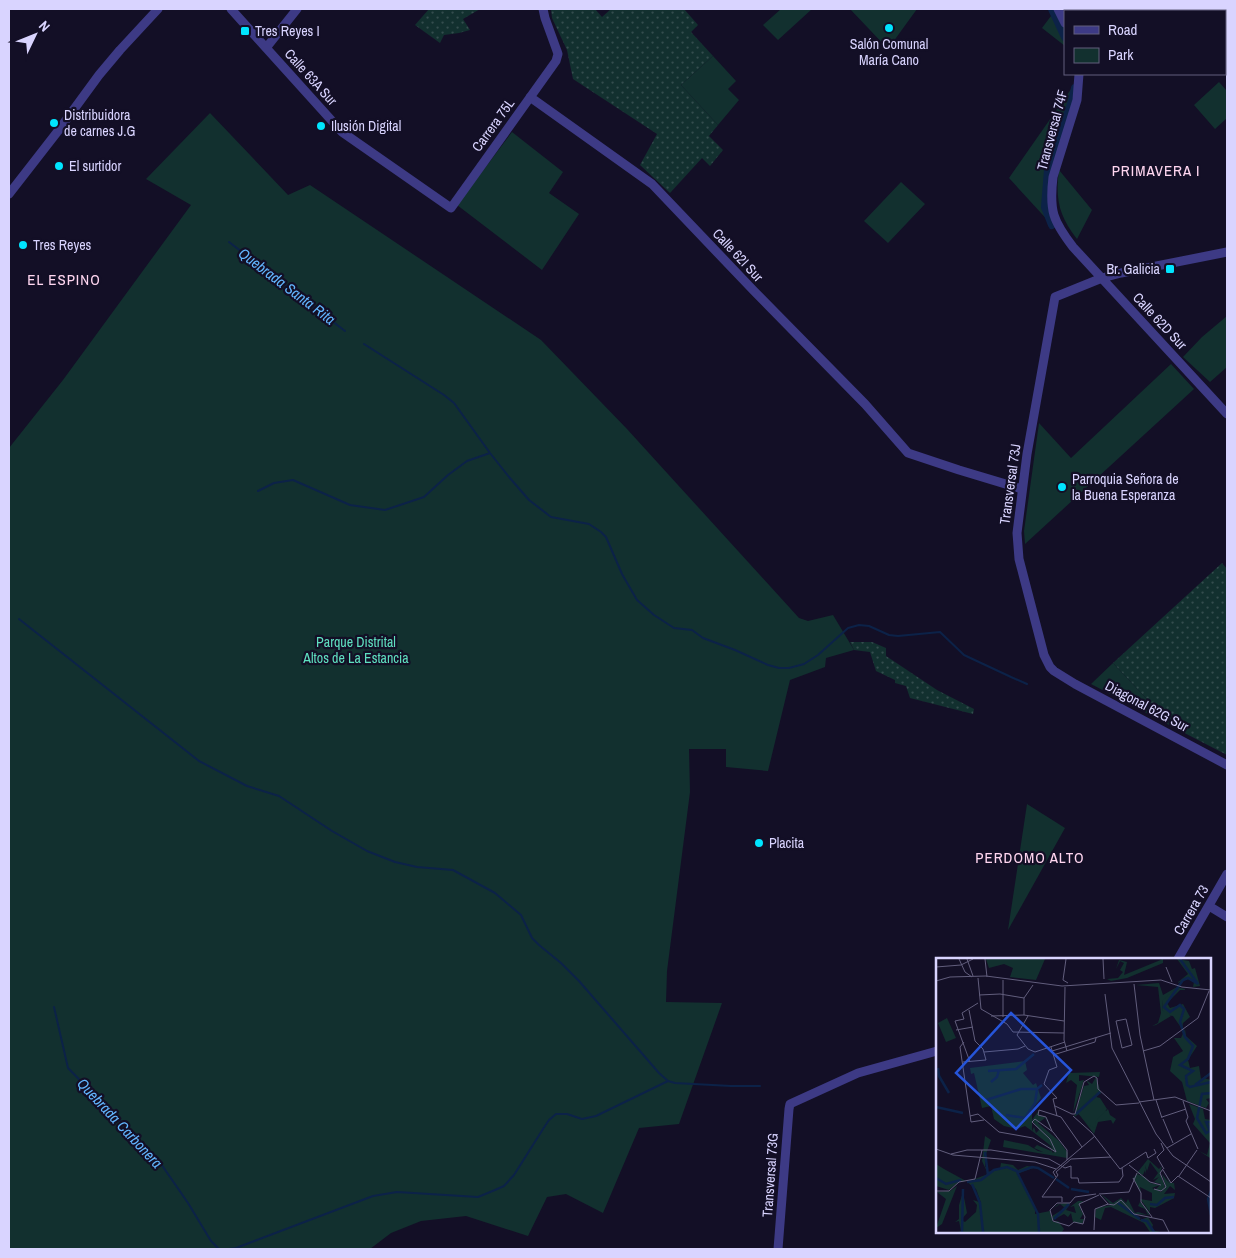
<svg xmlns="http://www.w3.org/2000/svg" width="1236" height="1258" font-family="'Archivo Narrow',sans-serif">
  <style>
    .grass { fill: url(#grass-dots) }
    .park { fill: #12302f }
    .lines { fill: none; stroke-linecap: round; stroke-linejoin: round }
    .stream { stroke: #0c2248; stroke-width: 2 }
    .canal { stroke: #0c2248; stroke-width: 8 }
    .tertiary { stroke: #3d3a85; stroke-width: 9 }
    .poi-dot { fill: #00e5ff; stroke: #130f26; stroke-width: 2 }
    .labels { text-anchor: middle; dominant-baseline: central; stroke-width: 4.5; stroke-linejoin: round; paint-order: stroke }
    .poi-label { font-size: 14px; fill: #d9d4ff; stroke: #130f26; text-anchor: start }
    .street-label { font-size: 14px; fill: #d9d4ff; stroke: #130f26 }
    .park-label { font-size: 14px; fill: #5fe0c0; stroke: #130f26 }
    .neighbourhood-label { font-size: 15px; letter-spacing: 1px; fill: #ffd6f0; stroke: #130f26 }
    .water-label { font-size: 15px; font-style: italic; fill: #62b6ff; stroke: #130f26 }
    .inset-river { fill: none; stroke: #0c2248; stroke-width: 2.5 }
    .inset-road { fill: none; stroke: #625e7d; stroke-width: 1 }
    .view { fill: #2655da; fill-opacity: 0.15; stroke: #2655da; stroke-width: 2.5 }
    .inset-edge { fill: none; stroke: #d9d4ff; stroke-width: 2.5 }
  </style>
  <defs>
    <pattern id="grass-dots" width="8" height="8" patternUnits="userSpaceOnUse" patternTransform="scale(1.25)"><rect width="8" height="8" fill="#12302f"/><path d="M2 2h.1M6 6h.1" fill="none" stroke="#344d4e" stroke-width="1.8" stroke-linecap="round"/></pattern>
  </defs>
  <rect width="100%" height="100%" fill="#130f26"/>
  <path class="grass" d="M429,9H480L463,19L470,30L459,33L444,35L440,43L415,25Z
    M551,9H595L602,17L611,9H684L698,25L691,32L713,56L681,85L718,125L709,136L723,150L710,166L702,158L670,193L640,165L657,134L573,79L567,50L552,18Z
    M1222,563L1227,569V585L1226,586L1227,587V755L1173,727L1113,663Z
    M850,642H872L886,648V656L937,690L974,709L973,714L910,698L906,686L895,683V680L876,671L870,652L854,650Z"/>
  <path class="park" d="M781,9H812L778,40L763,25Z
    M850,9H917L888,49Z
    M1054,12L1065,37V46L1042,28Z
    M713,56L736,81L728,89L739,100L718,125L681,85Z
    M1076,82L1072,101L1048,170L1045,207L1052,225L1009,178Z
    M1219,82L1227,91V118L1215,129L1194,105Z
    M210,113L288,195L310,185L541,340L627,429L799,618L808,621L833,615L854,650L826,658L825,667L790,680L768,771L726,767V749H689L690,792L667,971L666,1002L722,1003L679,1124L639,1128L603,1213L566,1194L547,1197L528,1236L466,1216L421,1221L391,1233L370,1249H9V448L63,380L191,205L146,179Z
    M512,132L563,172L549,193L579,214L542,270L457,205Z
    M1059,170L1092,210L1077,239C1059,216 1055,199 1059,170Z
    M901,182L925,204L888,243L864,221Z
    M1227,316V367L1210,382L1183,357L1202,337Z
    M1171,364L1194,389L1025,544L1024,531L1039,423L1071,458Z
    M1113,663L1173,727L1091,684Z
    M1027,804L1065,828L1008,930Z"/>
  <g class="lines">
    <path class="stream" d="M229,242L345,331
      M364,344L444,395L454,403L490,453L509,477L529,500L551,517L589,524L601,532L606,537L622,574L637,600L654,615L674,628L692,630L703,638L735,650L768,665L779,668H789L804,664L818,655L848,628L859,625L869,626L889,635L898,636L940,632L964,655L1011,677L1027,684
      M258,491L274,483L293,480L350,505L385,510L424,497L448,475L467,461L490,453
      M19,619L199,761L247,786L279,796L332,831L367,851L395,862L417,867L453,870L495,893L521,915L532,938L539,945L561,963L579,981L659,1073L668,1081L675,1083L731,1086H760
      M54,1007L68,1068L159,1161L188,1203L211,1241L219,1249H226
      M229,1249L236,1248L373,1196L397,1192L478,1197L495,1190L504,1186L514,1175L543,1129L549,1120L556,1114H567L582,1119L596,1116L668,1081"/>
    <path class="canal" d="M1052,9L1065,37
      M1052,225L1045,207L1048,170L1072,101L1075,88"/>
    <path class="tertiary" d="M231,9L342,132L451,208L556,61L558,54L557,51L545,18L543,9
      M1058,9L1065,23
      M1199,9L1201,11
      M1225,36L1227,38
      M266,48L297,9
      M1079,74L1077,100L1053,177C1049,211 1053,221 1073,247L1227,414
      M530,97L652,184L754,291L865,404L908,453L959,470L1022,489
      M9,194L58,131L99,75L120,50L158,9
      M1227,252L1121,273L1102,278L1055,297L1027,454L1017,533L1019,559L1044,655L1050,667L1054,671L1075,684L1227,765
      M1209,906L1227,917
      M1178,959L1227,874
      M778,1249L789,1109L790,1104L858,1073L937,1051"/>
  </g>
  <g class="poi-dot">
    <circle cx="889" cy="28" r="5"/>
    <rect x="240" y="26" width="10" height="10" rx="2.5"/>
    <circle cx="54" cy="123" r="5"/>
    <circle cx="321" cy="126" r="5"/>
    <circle cx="59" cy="166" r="5"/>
    <circle cx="23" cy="245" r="5"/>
    <rect x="1165" y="264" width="10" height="10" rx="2.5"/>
    <circle cx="1062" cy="487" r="5"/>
    <circle cx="759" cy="843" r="5"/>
  </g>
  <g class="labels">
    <g class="poi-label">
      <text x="255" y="31">Tres Reyes I</text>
      <text x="889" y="44" text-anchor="middle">Salón Comunal<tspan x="889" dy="16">María Cano</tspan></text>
      <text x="64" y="115">Distribuidora<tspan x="64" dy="16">de carnes J.G</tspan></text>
      <text x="331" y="126">Ilusión Digital</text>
      <text x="69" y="166">El surtidor</text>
      <text x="33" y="245">Tres Reyes</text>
      <text x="1160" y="269" text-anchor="end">Br. Galicia</text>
      <text x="1072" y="479">Parroquia Señora de<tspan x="1072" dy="16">la Buena Esperanza</tspan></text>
      <text x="769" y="843">Placita</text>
    </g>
    <g class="street-label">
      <text transform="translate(311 77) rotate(48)">Calle 63A Sur</text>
      <text transform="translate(493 125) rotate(-54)">Carrera 75L</text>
      <text transform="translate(1052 130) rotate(-75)">Transversal 74F</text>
      <text transform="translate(738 255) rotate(47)">Calle 62I Sur</text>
      <text transform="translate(1160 321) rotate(47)">Calle 62D Sur</text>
      <text transform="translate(1010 484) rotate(-82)">Transversal 73J</text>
      <text transform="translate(1147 706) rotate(28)">Diagonal 62G Sur</text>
      <text transform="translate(1191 910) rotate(-60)">Carrera 73</text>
      <text transform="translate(770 1175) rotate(-86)">Transversal 73G</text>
    </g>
    <g class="park-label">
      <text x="356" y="642">Parque Distrital<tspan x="356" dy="16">Altos de La Estancia</tspan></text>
    </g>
    <g class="neighbourhood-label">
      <text x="1156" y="170">PRIMAVERA I</text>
      <text x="64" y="279">EL ESPINO</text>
      <text x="1030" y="857">PERDOMO ALTO</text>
    </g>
    <g class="water-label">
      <text transform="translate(287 286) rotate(37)">Quebrada Santa Rita</text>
      <text transform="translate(120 1123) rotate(47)">Quebrada Carbonera</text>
    </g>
  </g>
  <g transform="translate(936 958)">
    <rect width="275" height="275" fill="#130f26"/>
    <path d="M227,1V5L191,20L175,23L171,21L182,20L187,14L184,12L188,5L184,3L180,11L183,2L191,4L188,17ZM241,1L253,3L256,11L259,10L264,28L257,29L258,24L252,21L241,25L252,16ZM241,29L249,31V32H244L231,45L234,50L247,46L254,59L247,65L246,71L237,58L229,57L226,52L227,39ZM11,60L20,80L10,84L2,65ZM249,71L250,78L261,88L252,102L254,110L263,108L265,121L275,114L268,120L275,122V140L270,141L273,145L270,150L251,143L246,124L234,113L237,99L247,93L238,80H245ZM164,114L163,119L143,117V123L148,122L137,155L141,127L135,122L130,125L133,115ZM160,119L165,135L160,138L170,153L172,151L174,157L180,161L177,166L175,162L162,164L158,176L143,156L138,159L148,128L153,127L150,122L156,126ZM253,146L267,151L269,161L275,162L274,200L263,193L271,197L274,185L257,166L259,161ZM103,152L102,157L109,159L113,165L115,171L109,160L102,165L123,183L132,195L131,200L67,189L68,182L92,187L102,193L107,194L98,190L101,187L115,193L114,189L103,183L115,189L116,194L118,195L115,188L96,173L98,169L100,175L103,172L96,162ZM49,178L55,182L49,199V209L52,210L51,214L64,211L65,205L77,207L82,212L91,208L100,209L83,215L84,221L99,249V256L114,253L117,264L122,263L128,271L126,274H22L25,273L23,263L19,264L23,261V247L27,234L31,255L25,262L29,264L40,254L41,247L37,242L43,244L44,251L45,245L40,231L31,224L52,216L46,203ZM212,201L223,211L226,208L224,215L229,229L226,233L219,232L225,226L218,224L223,219L217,222L222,215L214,204L211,213L209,207L210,212L209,216V212L207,217L201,215ZM229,215L234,225H238L239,232L234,228L228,236L239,235L238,240L219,250L214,249V254L204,241L216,243V235L204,229L205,235L197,220L201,216L209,219L214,225L224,227L216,230L225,234L230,229L226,216L233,225ZM165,236L177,245L185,240L190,245L192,241L199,255L202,254L212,257L209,251L202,248L204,244L212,252L213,257L199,256L187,245L204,262L212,259L217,267L215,272L224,274H214L208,265L175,249L169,250L165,262L159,259L160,250L175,247ZM142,243H147L143,248L147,256L144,261H148L146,266L137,264L135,255L132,259L128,256L117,262L116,258L129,250L124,246L118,250L121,247L123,246L130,245L134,246L130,252L140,255L138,248L134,249Z" fill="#12302f"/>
    <path d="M156,138L164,140L171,151L160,163L159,170L152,167L141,154ZM21,228L6,266L0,270L10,241L1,234L14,233Z" fill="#12302f"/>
    <path d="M0,206L8,211L30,223L23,224L13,232L0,228Z" fill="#12302f"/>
    <path d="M50,1H109L100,22L74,19L77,10L68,6L53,10ZM223,25L227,37L241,29L227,42L226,52L235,58L220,67L216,68L222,65L225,55L222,29L200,27ZM89,103L91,112L87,115L97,127L100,125L105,140L96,151V173L89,168L81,171L68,168L58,161L55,148L46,150L38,115L35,116L34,110Z" fill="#12302f"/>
    <path class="inset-river" d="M244,1L262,26L252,20L247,22L228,49L234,54L244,47L248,51L244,64L249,79L257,88L252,101L244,107L257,113L250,118L251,127L254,129L275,124M2,110L3,118L13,135M52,113L80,111L98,96M55,124L61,119L63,112M259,127L275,115M275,135L266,136L261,160L270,175L274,173L270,164H275M50,142L85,131H101L106,127M0,149L27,155M140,156L164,134M70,157L89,160L99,145L101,132M49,194L52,217M81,214L102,256L103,274M0,220L10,226L25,222M120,221L133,230M31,224L45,222L58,212L71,209L83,214L96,209L102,210L118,220M36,226L44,245L47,274M135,231L153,234M275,233L272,241L275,257M182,245L204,261M214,246L221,247L229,240L238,239M118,261L133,246M205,262L211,263L218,274M26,274L27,231"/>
    <path class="inset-road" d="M23,1L29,14L36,19M31,1L37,18M49,1L51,19M130,1L127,22L132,25M167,1L168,21M0,9L25,7L37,1M230,9L236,24M42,20L45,51L71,66L77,74L128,75M67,22V59M0,23L14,19L50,18L126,28L225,22L246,29L275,32M198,26L204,77L218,142M129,29L128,82L131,93M169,36L176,90L220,176L237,198L275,224M43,37L64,36L88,40L97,27M88,40V57M55,58L88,57L128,63M92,58L81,77L92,91L99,94L129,84M190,61L196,87L186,90L180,63ZM20,72L37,69M28,84L24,89L35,164L48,162M115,89L121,109L113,112L108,126L121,140L117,141L121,158M116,93L175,75M207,93L224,88L262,60L273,33M48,94L82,91L89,88M117,97L159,84L160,80M27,104L50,102L47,91L39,83L33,52M34,104L19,63L28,61L26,55L42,45M220,142L226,160M247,143L252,159L250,163L262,191M203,144L239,139L275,153M119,148L136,156M136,156H139L148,124L158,118L161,120L162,131L180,147L203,145M34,158L42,156L63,174L97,180L120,194L114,181L96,164L99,161L117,174L131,192V202M137,158L156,175L184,211L210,194L212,200L220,195L218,191M226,159L250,151M227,161L237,185M116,173L110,159L102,157L103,152L125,159L146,189M225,185L228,192L221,199L228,211M231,190L255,176M0,191L17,197L99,204L120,211M15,196L31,192H55L113,201L129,210L135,208V220H142L143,225L183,224L187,218L186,210M193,207L214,224L225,227M227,212L235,225L242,218L275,240M243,218L261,192M120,219L117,214L159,178M197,220L205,235V244L216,259M218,231L225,233L230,229L224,215L227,211M0,233H13L23,224L39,221L46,192M160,236L139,239L134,245H121L114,252L117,263L133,268L138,264L147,266L149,259L143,246L163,237M163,236L193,234L201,215M126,244V239H106L122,217L120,214L135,201L175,199M171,246L178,247L185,242L198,256L227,262L233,274M158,272L159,251L172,246L164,237"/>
    <path class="view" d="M75,55L135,112L80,171L20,115Z"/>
    <rect width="275" height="275" class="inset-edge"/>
  </g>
  <rect width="1236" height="1258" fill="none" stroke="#d9d4ff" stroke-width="20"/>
  <rect x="1064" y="10" width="162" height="65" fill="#130f26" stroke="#625e7d"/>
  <rect x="1074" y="26" width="25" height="8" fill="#3d3a85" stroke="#625e7d"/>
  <text x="1108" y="35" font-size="15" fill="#d9d4ff">Road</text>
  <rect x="1074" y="48" width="25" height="15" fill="#12302f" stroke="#625e7d"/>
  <text x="1108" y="60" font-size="15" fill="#d9d4ff">Park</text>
  <g transform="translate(35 35) rotate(47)" stroke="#130f26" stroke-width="4" paint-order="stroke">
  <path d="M0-4L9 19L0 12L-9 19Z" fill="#d9d4ff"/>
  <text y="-8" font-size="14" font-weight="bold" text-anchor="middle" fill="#d9d4ff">N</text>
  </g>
</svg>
